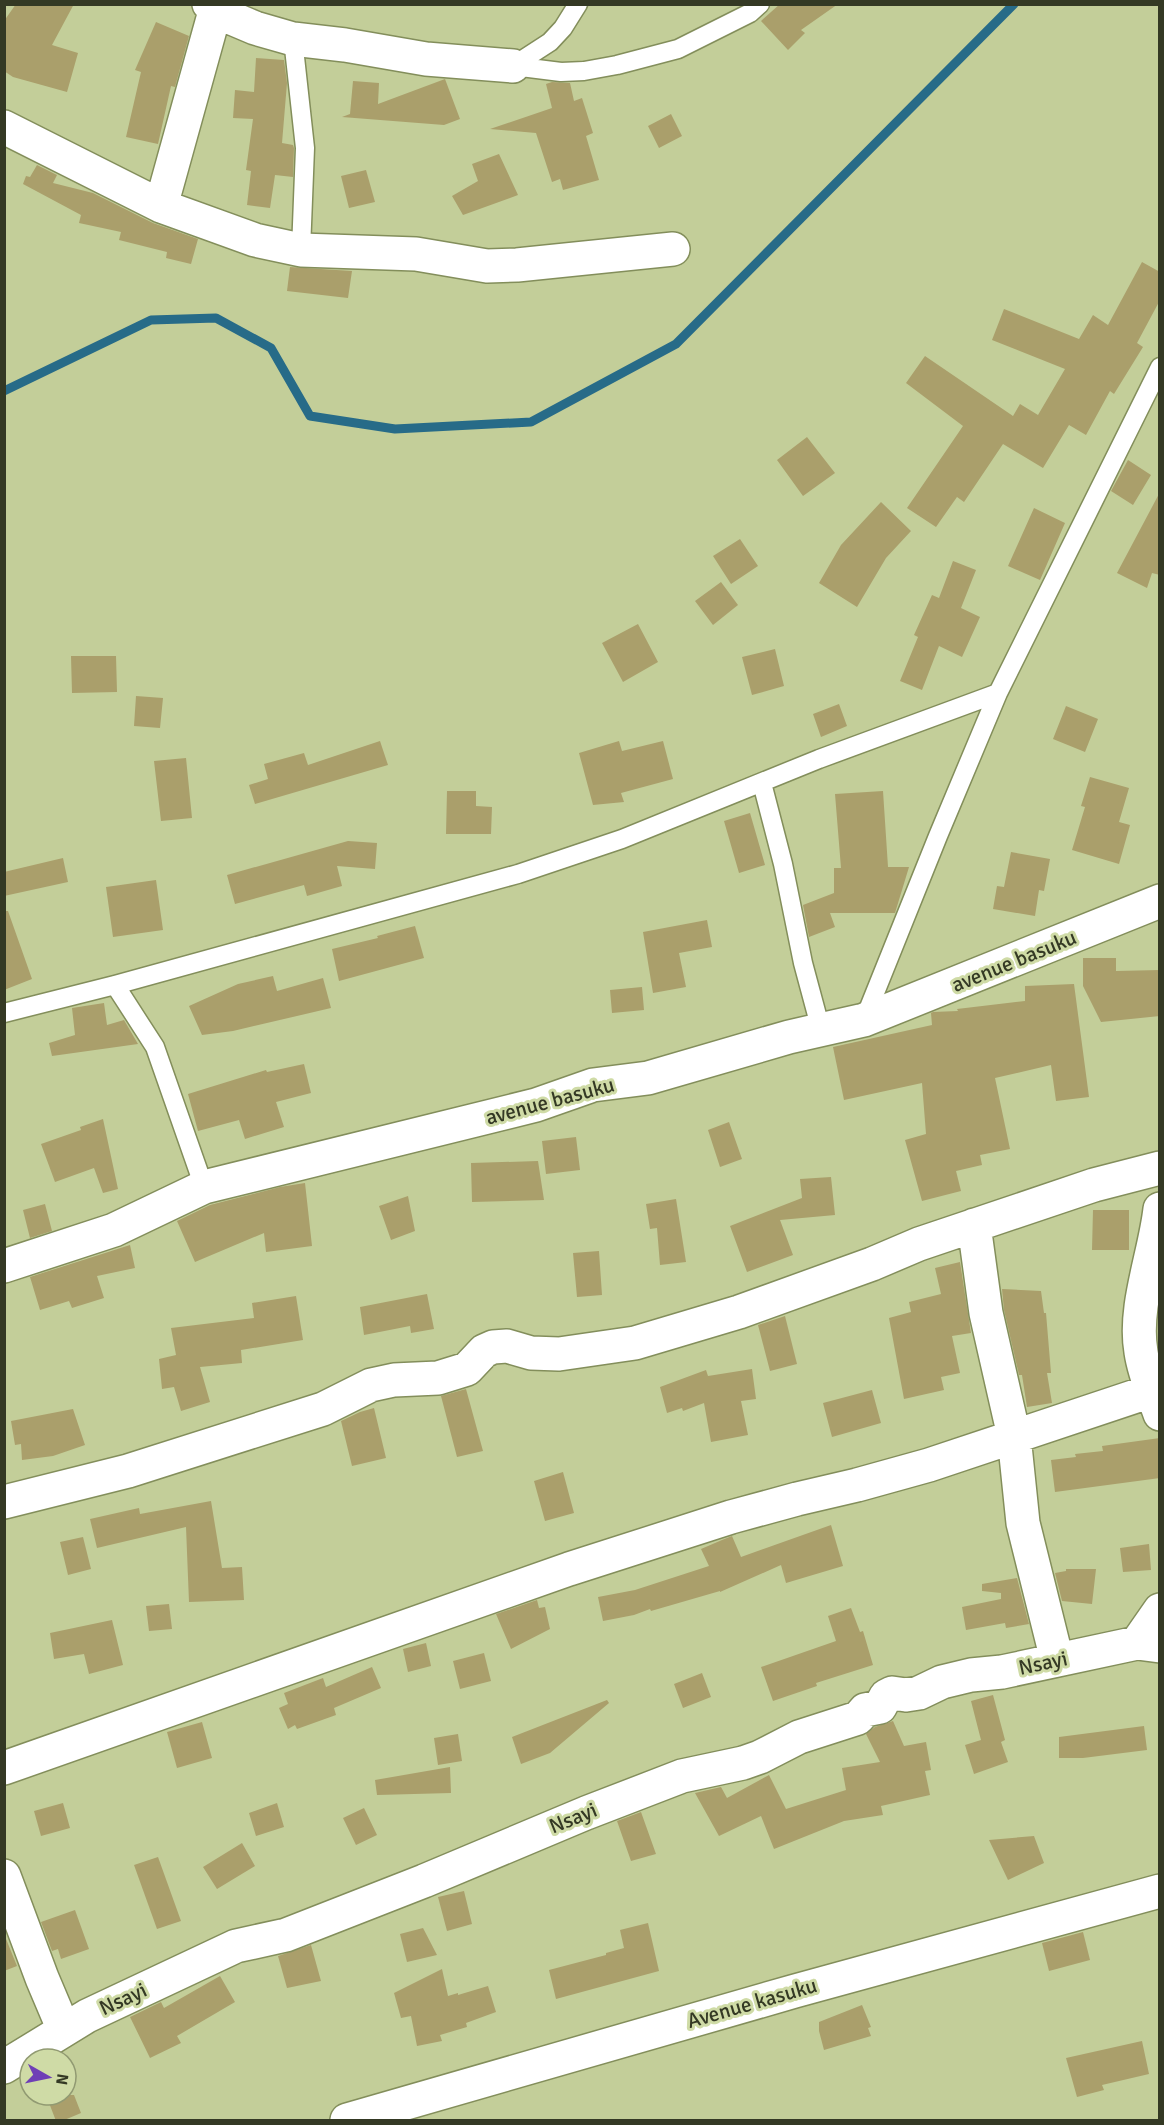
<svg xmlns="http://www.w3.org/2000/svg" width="1164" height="2125" font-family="Signika,sans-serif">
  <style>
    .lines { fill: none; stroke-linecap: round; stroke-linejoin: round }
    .stream { stroke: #276b88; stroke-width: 9 }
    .building { fill: #aa9f6b }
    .service-casing { stroke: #838e5b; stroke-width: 21 }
    .minor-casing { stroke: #838e5b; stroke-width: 36 }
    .service { stroke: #fff; stroke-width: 18 }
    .minor { stroke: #fff; stroke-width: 33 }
    .labels { text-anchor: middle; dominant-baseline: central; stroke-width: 6; stroke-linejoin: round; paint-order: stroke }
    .street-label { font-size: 21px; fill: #343924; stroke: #cfdba6 }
  </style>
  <rect width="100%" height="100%" fill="#c3ce99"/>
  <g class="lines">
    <path class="stream" d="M4,391L151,320L216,318L271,348L310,416L395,429L531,422L676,344L1014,4"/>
  </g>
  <path class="building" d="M16,4H74L52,45L78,53L67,92L13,77L4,71V21Z
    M780,4H838L801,30L805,33L788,50L761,21Z
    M156,22L189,36L175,87L171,86L158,144L126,137L141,72L135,70Z
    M256,58L284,60L287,83L282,143L293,145L294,148L293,177L275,175L270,208L247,205L251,171L246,170L253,119L233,118L235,90L254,92Z
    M445,79L460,119L444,125L342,117L350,114L353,81L379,83L378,104Z
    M552,82L570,83L574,101L582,98L593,133L586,136L599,180L563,190L560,179L552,182L536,133L490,129L552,108L546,84Z
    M671,114L682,136L659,148L648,126Z
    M499,154L518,195L463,215L452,196L478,181L472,164Z
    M37,165L57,175L53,183L93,193L153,223L198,239L191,264L166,258L167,252L119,240L121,232L79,223L81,215L23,184L26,176L30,177Z
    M366,170L375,202L349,208L341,176Z
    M1142,262L1160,272V300L1137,343L1143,347L1114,394L1110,391L1086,435L1069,425L1043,468L1003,444L964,502L957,497L936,527L907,508L963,426L906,383L925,356L1013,416L1020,404L1038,415L1065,369L992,340L1004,309L1079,339L1093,315L1108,325Z
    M290,267L352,271L348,298L287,291Z
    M807,437L835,473L803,496L777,460Z
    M1128,460L1151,475L1133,505L1111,491Z
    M1160,492V575L1152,573L1147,588L1117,573Z
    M881,502L911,531L886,558L857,607L819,583L841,545Z
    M1034,508L1065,523L1040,580L1008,566Z
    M740,539L758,566L731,584L713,556Z
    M953,561L976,570L961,608L980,617L962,657L939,646L922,690L900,681L918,637L914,635L932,595L939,598Z
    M721,582L738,605L713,625L695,601Z
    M638,624L658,662L623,682L602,643Z
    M775,649L784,686L752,695L742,657Z
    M71,656H116L117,692L72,693Z
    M136,696L163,698L160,728L134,726Z
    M839,704L847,726L821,737L813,714Z
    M1066,706L1098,719L1085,752L1053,739Z
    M380,741L388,765L255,804L249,785L268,779L264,764L304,753L308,765Z
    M619,741L622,751L663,741L673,779L621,793L624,802L593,805L579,753Z
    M186,758L192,818L161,821L154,761Z
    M1090,777L1129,788L1119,822L1130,825L1119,864L1072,850L1085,807L1081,806Z
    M447,791H476V806L492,807L491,834H446Z
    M883,791L888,867H909L895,913H830L835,927L809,937L803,905L834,893V868H841L835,794Z
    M750,813L765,865L739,873L724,821Z
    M348,841L377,843L375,869L337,866L342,886L307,896L304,885L235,904L227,875Z
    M1011,852L1050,859L1044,891L1039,890L1035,916L993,909L997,886L1004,887Z
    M63,858L68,882L4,896V872Z
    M156,880L163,930L113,937L106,887Z
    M4,911H8L32,979L4,990Z
    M707,920L712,947L679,953L686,987L653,993L643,932Z
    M415,926L424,958L339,981L332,949L378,938L377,936Z
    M1083,958H1116V971L1160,970V1016L1101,1022L1083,986Z
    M273,976L277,991L323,978L331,1008L233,1031L202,1035L189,1006L238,984Z
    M1074,984L1089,1097L1056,1101L1051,1065L995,1078L1010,1149L980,1155L982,1165L956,1171L961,1191L922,1201L905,1140L926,1134L922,1083L844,1100L833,1047L932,1025L931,1013L933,1012L958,1011L957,1009L1025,1001V986Z
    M642,987L644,1010L612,1013L610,990Z
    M104,1003L107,1025L124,1020L138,1044L52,1056L49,1043L75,1035L72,1008Z
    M304,1064L311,1093L276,1102L284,1127L245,1139L239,1120L198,1131L188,1094L266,1070L267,1072Z
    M103,1119L118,1189L103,1193L94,1168L55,1182L41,1144L81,1130L80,1127Z
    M729,1122L742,1159L720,1167L708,1130Z
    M576,1137L580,1170L546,1174L542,1141Z
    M538,1161L544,1200L472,1202L471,1163Z
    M831,1177L835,1215L780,1220L793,1255L747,1272L730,1226L802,1198L800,1179Z
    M305,1183L312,1246L266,1252L264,1233L195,1262L177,1221L210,1205L280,1187Z
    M408,1196L415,1231L391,1240L379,1206Z
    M676,1199L686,1262L660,1265L657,1228L650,1229L646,1204Z
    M45,1204L52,1231L30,1238L23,1210Z
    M1093,1210H1129V1250H1092Z
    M130,1245L135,1268L97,1276L104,1298L72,1308L69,1301L40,1310L30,1277Z
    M599,1251L602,1295L577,1297L573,1253Z
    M960,1262L971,1333L952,1336L960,1373L941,1377L944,1390L904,1399L889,1318L911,1312L909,1302L941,1294L935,1268Z
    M1002,1289L1041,1291L1044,1313H1046L1051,1373H1047L1052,1403L1027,1407L1022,1375H1019L1004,1310Z
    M427,1294L434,1329L411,1333L410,1326L364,1335L360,1307Z
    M296,1296L303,1340L241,1350L242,1363L200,1367L210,1402L181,1411L174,1387L162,1389L159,1359L176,1355L171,1328L254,1318L252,1303Z
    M785,1316L797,1364L770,1371L758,1325Z
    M752,1369L756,1399L741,1401L748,1435L711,1442L704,1403L683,1411L682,1408L667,1413L660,1387L706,1370L708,1376Z
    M466,1389L483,1451L457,1457L441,1396Z
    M872,1390L881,1423L832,1437L823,1403Z
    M374,1408L386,1458L352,1466L341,1421L360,1412Z
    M73,1409L85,1445L53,1456L22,1460L21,1444L15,1445L11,1421Z
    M1160,1438V1478L1055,1492L1051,1460L1076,1457L1075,1454L1103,1451L1102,1446Z
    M563,1472L574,1513L545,1521L534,1481Z
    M211,1501L222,1568L242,1567L244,1600L189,1602L186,1527L97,1548L90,1519L139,1508L140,1514Z
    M831,1525L843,1566L786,1583L781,1565L720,1592V1591L651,1611L650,1609L634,1615L603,1621L598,1597L635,1590L709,1566L701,1549L722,1540L732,1536L741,1557Z
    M83,1537L91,1569L68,1575L60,1542Z
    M1149,1544L1151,1570L1123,1572L1120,1548Z
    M1066,1569H1096L1092,1604L1062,1601L1055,1573L1066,1571Z
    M1017,1578L1029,1624L1006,1628L1005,1623L966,1630L962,1607L1001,1599V1593L982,1591V1584Z
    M537,1600L539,1608L545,1607L550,1629L511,1649L496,1614Z
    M169,1604L172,1629L149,1631L146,1606Z
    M851,1608L860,1632L863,1631L873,1665L816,1683L817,1686L773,1701L761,1667L836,1641L828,1616Z
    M112,1620L123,1665L89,1674L84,1654L54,1659L50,1633Z
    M426,1643L431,1666L408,1672L403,1649Z
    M484,1653L491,1681L460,1689L453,1661Z
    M372,1667L381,1688L334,1708L336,1715L297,1729L295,1725L288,1729L279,1708L288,1704L284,1693L323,1678L326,1687Z
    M702,1673L711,1697L683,1708L674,1684Z
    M993,1695L1005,1740L1001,1742L1008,1762L974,1774L965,1745L981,1740L971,1701Z
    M607,1700L609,1703L550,1753L521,1764L512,1737Z
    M893,1721L904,1746L926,1742L931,1770L925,1771L930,1795L881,1806L883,1815L844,1821L774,1849L761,1816L719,1836L695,1793L721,1787L727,1798L769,1775L786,1809L846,1790L842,1768L880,1762L866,1734L875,1727Z
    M202,1722L212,1758L177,1768L167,1732Z
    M1144,1726L1147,1750L1083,1758H1059V1737Z
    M458,1734L462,1761L438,1765L434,1738Z
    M450,1767L451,1793L377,1795L375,1780Z
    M63,1803L70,1828L41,1836L34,1811Z
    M277,1803L284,1827L256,1836L249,1813Z
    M364,1808L377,1835L356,1845L343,1818Z
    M641,1812L656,1854L631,1861L617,1821Z
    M1034,1836L1044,1863L1008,1880L989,1840Z
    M242,1843L255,1866L217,1889L203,1867Z
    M158,1857L181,1921L157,1929L134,1865Z
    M464,1891L472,1924L447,1931L438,1897Z
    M75,1910L89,1949L61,1959L58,1949L52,1951L41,1922Z
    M648,1923L659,1971L556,1999L549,1970L606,1955V1953L624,1948L620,1930Z
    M423,1928L437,1955L407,1962L400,1934Z
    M1083,1932L1090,1960L1049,1971L1042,1943Z
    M4,1934L17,1966L4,1971Z
    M311,1945L321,1981L287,1988L278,1956Z
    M442,1969L448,1996L458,1993V1995L488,1986L496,2012L466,2023L467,2027L440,2035L442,2041L417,2046L411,2016L401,2018L394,1993Z
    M220,1976L235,2002L177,2036L181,2043L150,2058L130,2017L161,2002L164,2008Z
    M862,2005L871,2027L868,2028L871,2036L824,2050L819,2031V2022Z
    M1142,2041L1149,2074L1102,2085L1104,2090L1077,2097L1066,2058Z
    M46,2095H74L81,2113L62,2121H56Z"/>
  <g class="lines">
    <defs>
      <path id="service" d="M293,39L305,148L301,250
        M513,66L561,72L584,71L617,65L678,49L750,13L760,4
        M513,66L550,42L563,28L578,4
        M762,783L783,864L803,963L821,1030
        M115,985L155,1047L204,1187
        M4,1013L115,985L518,874L622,839L819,759L998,693
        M864,1020L938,836L998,693L1160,367"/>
      <path id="minor" d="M209,4L229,17L255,28L293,39L345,45L426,59L513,66
        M4,127L161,206L255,240L301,250L416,254L487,266L517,265L673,249
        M161,206L217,4
        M1160,1209C1155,1254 1133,1307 1141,1352C1144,1373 1153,1394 1160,1414
        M974,1225L986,1313L1014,1436L1023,1523L1057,1660
        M4,1266L114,1230L204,1187L536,1105L593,1085L648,1078L789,1037L864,1020L1160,901
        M4,1502L128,1471L323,1409L371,1385L394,1380L438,1378L467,1369L484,1351L493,1347L507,1346L531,1353L559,1354L635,1343L739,1312L872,1264L919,1244L1094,1185L1160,1168
        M1137,1643L1160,1610
        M4,1768L569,1569L731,1517L797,1499L857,1485L929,1465L1160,1388
        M4,1876L42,1978L64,2030
        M4,2067L87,2016L236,1946L286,1935L424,1881L586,1813L682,1776L743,1763L760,1757L799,1737L858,1718L865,1710L880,1707L886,1696L892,1693L906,1695L919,1693L942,1682L971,1675L1002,1672L1137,1643L1160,1646
        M347,2120L795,1991L1160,1891"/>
    </defs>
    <use href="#service" class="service-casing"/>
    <use href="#minor" class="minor-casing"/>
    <use href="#service" class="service"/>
    <use href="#minor" class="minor"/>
  </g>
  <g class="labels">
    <g class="street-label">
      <text transform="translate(1014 961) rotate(-22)">avenue basuku</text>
      <text transform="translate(550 1101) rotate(-15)">avenue basuku</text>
      <text transform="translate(1043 1663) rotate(-12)">Nsayi</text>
      <text transform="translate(573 1818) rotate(-22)">Nsayi</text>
      <text transform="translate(123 1999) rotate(-25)">Nsayi</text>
      <text transform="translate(752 2003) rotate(-16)">Avenue kasuku</text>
    </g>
  </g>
  <rect width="1164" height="2125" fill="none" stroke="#343924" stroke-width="12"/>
  <g transform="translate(48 2077) rotate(99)"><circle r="28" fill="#cfdba6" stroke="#919a72" stroke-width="1.5"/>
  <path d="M0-4.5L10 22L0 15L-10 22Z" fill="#6f3fb6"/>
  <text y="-9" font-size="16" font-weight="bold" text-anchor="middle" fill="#343924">N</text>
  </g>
</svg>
